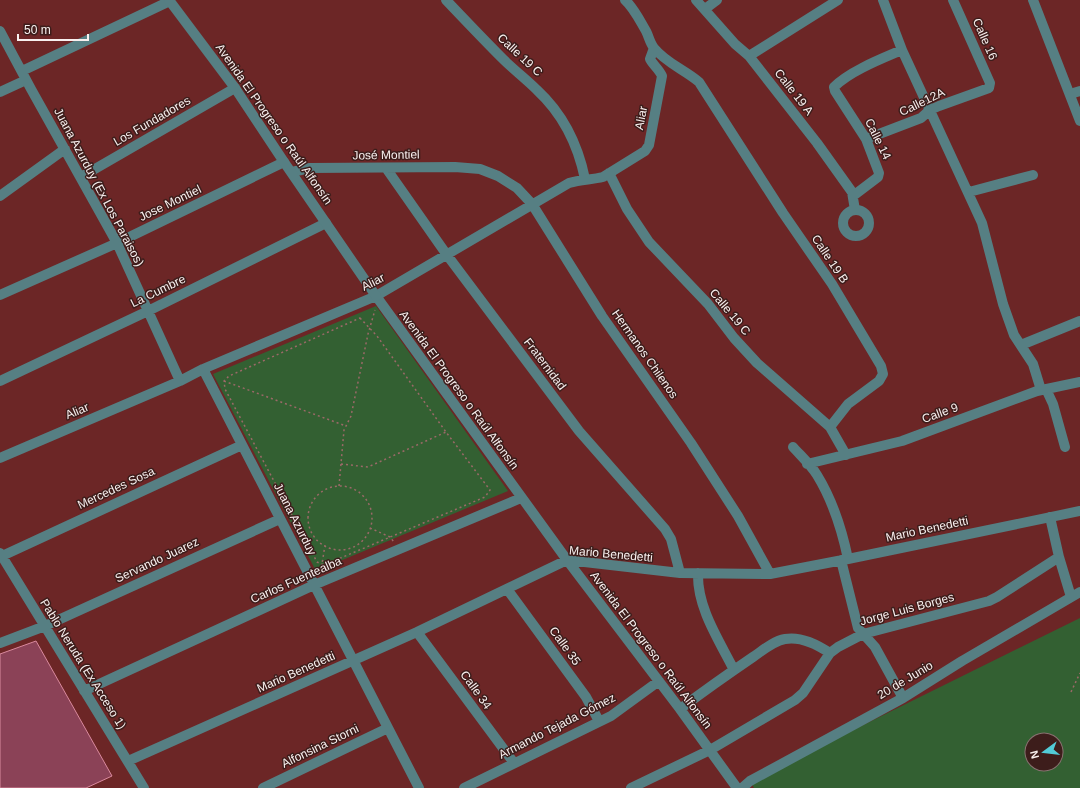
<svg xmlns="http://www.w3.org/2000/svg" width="1080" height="788" font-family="Arial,sans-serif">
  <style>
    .green { fill: #336032; fill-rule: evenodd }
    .building { fill: #8b4257; stroke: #da8a9e }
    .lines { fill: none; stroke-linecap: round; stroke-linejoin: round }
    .path { stroke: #9b6968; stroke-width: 1.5; stroke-dasharray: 2 3; stroke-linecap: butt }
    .minor { stroke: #567f83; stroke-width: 10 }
    .tertiary { stroke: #567f83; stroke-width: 10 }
    .labels { text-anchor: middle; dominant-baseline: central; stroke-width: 3; stroke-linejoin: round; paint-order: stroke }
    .street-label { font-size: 12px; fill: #f9f0ef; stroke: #3d1d1b }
  </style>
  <rect width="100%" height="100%" fill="#6c2626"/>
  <path class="green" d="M376,306L508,491L316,571L213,374Z
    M1080,618V788H754L750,781ZM1032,740H1056V764H1032Z"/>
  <path class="building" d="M36,641L112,776L86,788H0V654Z"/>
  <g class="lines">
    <path class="path" d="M360,318L377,336L446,432L490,490L485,497L324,565L317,562L225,389L224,381L229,376Z
      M224,381L346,426
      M341,464L368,467L446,432
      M339,486L344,430L351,416L368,334L375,310
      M308 518a32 32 0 1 1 64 0a32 32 0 1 1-64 0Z
      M370,528L390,537L394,542
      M325,545L322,564L325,571
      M1071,692L1080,673"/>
    <path class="minor" d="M446,0C465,20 484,40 503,59C514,70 526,79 537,90C563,114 578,145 585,179
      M625,0C634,8 640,21 646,31C649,37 650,43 654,48C666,63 685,70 699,82L783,213L832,284L881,366L883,374L879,381L848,404L830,427
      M696,0L735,44L749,56L817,143L852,192L855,210
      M883,0L902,50L982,223L1003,304L1014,335L1033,364L1041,390
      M1033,0L1080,121
      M705,9L717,0
      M0,31L31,89L117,243L180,381
      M749,56L838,0
      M22,71L170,1
      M0,92L26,80
      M1070,94L1080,91
      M866,139L921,118L930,110L939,106L989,88L990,83L953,0
      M386,168L447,255L579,431L665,529L671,539L680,573
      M292,172L310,168L455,167L480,169L498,176L517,188L532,204L602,316L691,443L738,516L770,574
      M609,173L627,209L649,242L708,304L734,338L757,363L830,427L846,455
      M81,177L235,88
      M969,192L1033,175
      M0,196L65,149
      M853,196L878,177L879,173L866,139L835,91L834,87C850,71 881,59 902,50
      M843 223a13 13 0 1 1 26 0a13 13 0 1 1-26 0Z
      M0,295L117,243L284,162
      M376,296L567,560L680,709L737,788
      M1021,345L1080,321
      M203,369L419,788
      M0,381L148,311L326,223
      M1046,389L1053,404L1065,447
      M793,447C801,456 811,465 817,475C833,501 842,530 848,559
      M0,458L180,381L203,369L376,296L569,183C581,179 591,180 603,177L645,151L649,145L662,76C659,69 653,65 650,59L654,48
      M807,464L902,441L1037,391L1080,382
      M1050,517L1059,557L1071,597
      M0,553L144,788
      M2,556L242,445
      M841,560L858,628L875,647L903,698
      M698,573C697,608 719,640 734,670
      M507,589L586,697L599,721
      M417,632L514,763
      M0,643L45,626L280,519
      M84,691L314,585L521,498
      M680,709C704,691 728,674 753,657C762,651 773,641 785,639C801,636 818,645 830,653
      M128,761L417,632L567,560L680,573L770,574L848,559L1080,511
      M263,788L388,728
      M464,788L611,716L659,681
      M631,788L710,750L795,700L803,693L830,653L838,647L863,634L989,601L997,597L1059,557
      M742,788L750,781L903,698L962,661L1080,592"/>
    <path class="tertiary" d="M169,0L235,88L284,162L376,296"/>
  </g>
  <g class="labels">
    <g class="street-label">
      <text transform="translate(985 39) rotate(66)">Calle 16</text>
      <text transform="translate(520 55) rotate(43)">Calle 19 C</text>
      <text transform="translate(794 92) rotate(52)">Calle 19 A</text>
      <text transform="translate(922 102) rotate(-26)">Calle12A</text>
      <text transform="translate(641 118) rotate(-79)">Aliar</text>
      <text transform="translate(152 121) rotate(-30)">Los Fundadores</text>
      <text transform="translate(274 124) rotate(55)">Avenida El Progreso o Raúl Alfonsín</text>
      <text transform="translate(878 139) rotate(64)">Calle 14</text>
      <text transform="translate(386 155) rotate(-1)">José Montiel</text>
      <text transform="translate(99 187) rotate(62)">Juana Azurduy (Ex Los Paraisos)</text>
      <text transform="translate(170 203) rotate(-26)">Jose Montiel</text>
      <text transform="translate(830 259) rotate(56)">Calle 19 B</text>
      <text transform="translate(373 282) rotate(-27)">Aliar</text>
      <text transform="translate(158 291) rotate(-26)">La Cumbre</text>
      <text transform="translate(730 312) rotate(50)">Calle 19 C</text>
      <text transform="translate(645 354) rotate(55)">Hermanos Chilenos</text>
      <text transform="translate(545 364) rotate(53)">Fraternidad</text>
      <text transform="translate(459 390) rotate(54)">Avenida El Progreso o Raúl Alfonsín</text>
      <text transform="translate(77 411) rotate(-23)">Aliar</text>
      <text transform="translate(940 413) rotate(-20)">Calle 9</text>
      <text transform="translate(116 488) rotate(-25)">Mercedes Sosa</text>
      <text transform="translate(295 519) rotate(63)">Juana Azurduy</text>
      <text transform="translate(927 529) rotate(-12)">Mario Benedetti</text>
      <text transform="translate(611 554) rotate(5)">Mario Benedetti</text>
      <text transform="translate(157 560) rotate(-25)">Servando Juarez</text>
      <text transform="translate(296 580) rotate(-24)">Carlos Fuentealba</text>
      <text transform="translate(907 609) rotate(-15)">Jorge Luis Borges</text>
      <text transform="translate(565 646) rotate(54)">Calle 35</text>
      <text transform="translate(651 650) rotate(53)">Avenida El Progreso o Raúl Alfonsín</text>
      <text transform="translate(83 664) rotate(58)">Pablo Neruda (Ex Acceso 1)</text>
      <text transform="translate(296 672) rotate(-24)">Mario Benedetti</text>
      <text transform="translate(905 680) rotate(-31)">20 de Junio</text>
      <text transform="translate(476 690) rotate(54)">Calle 34</text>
      <text transform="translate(557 726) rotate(-27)">Armando Tejada Gómez</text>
      <text transform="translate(320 746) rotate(-26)">Alfonsina Storni</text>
    </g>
  </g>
  <g transform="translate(1044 752) rotate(255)"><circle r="19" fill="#3d1d1b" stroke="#887170"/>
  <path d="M0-3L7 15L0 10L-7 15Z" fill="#52cbd7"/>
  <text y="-6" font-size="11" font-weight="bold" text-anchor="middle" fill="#f9f0ef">N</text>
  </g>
  <path d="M18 34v6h70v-6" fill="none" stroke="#f9f0ef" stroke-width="2"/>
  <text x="24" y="34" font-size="12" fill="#f9f0ef" stroke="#3d1d1b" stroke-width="3" paint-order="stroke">50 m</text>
</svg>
